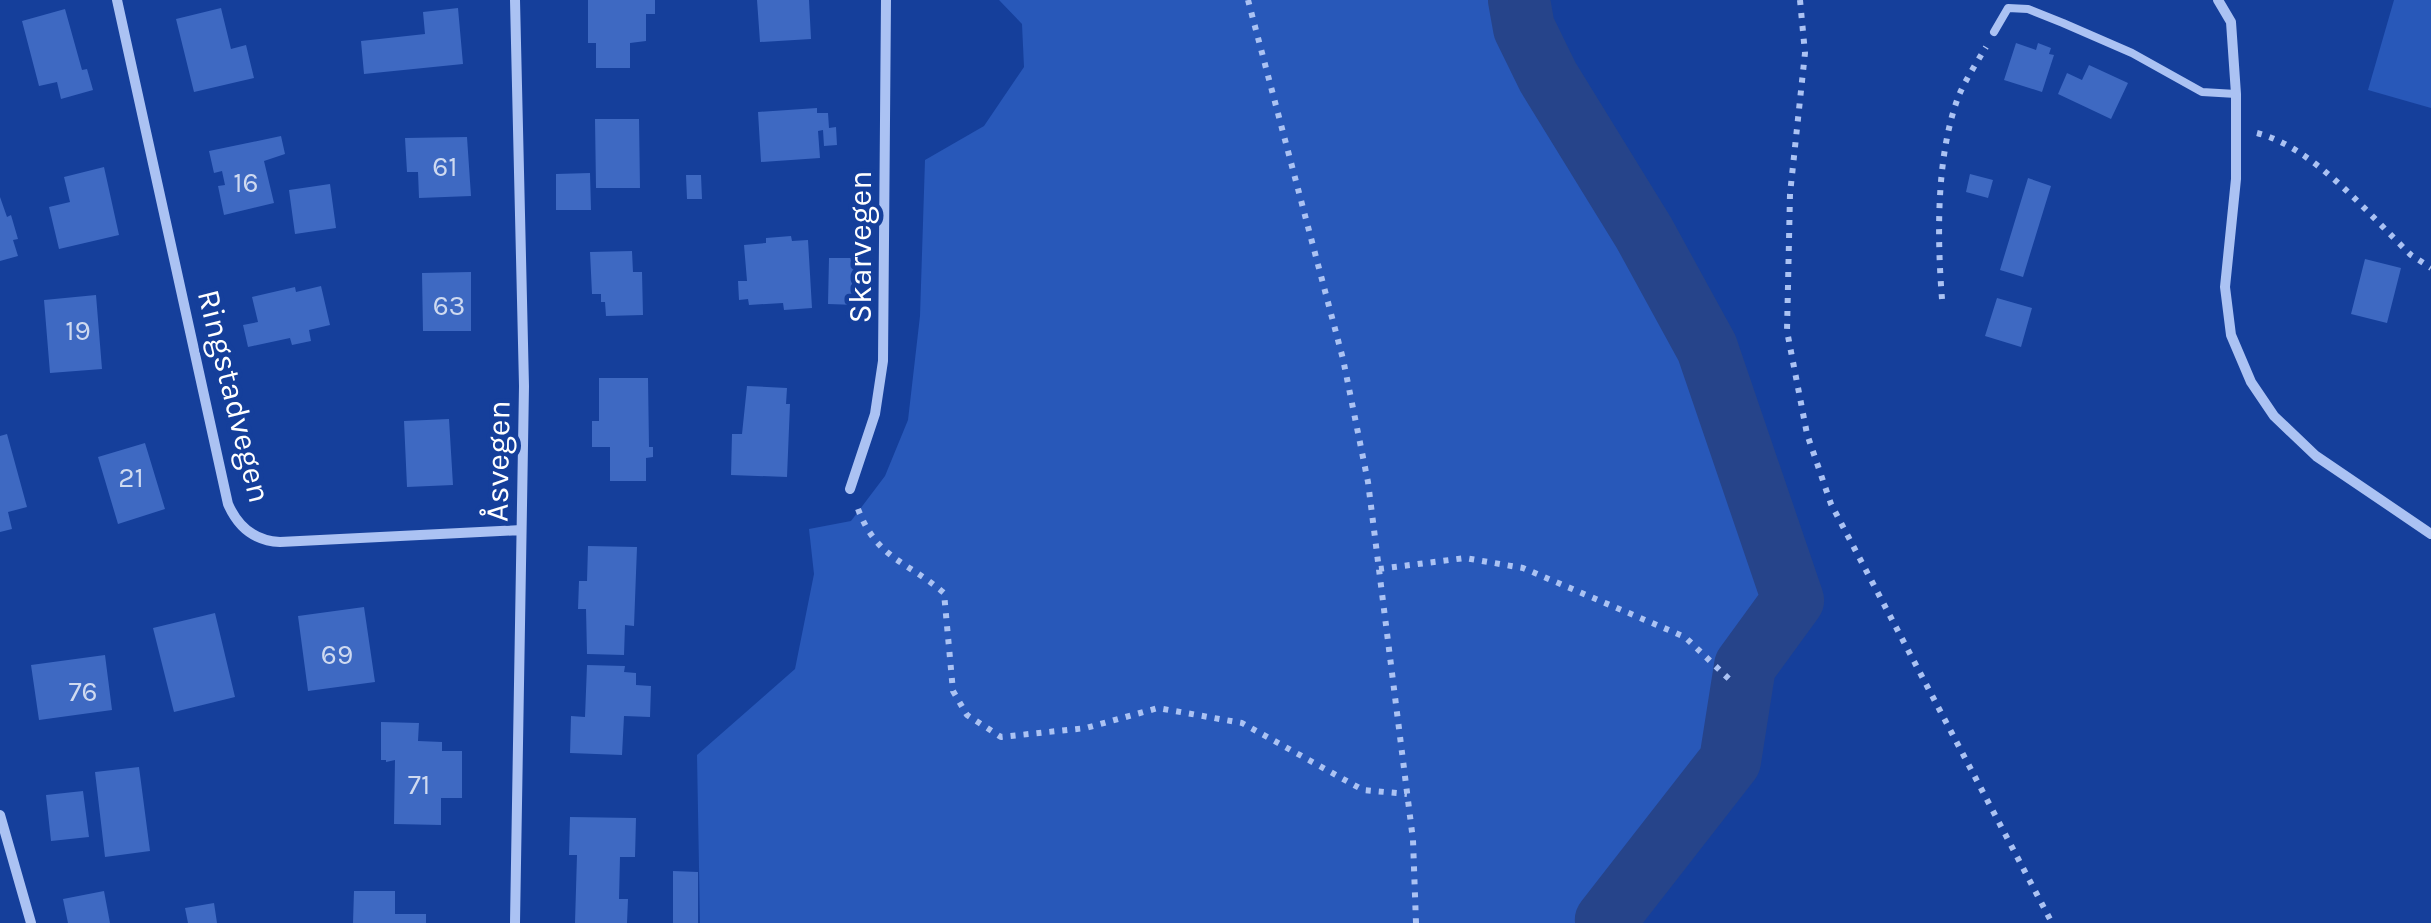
<svg xmlns="http://www.w3.org/2000/svg" width="2431" height="923" font-family="Karla,sans-serif">
  <style>
    .green { fill: #2858b9 }
    .lines { fill: none; stroke-linecap: round; stroke-linejoin: round }
    .river { stroke: #26448a; stroke-width: 62 }
    .building { fill: #3e69c2 }
    .path { stroke: #abc2f3; stroke-width: 6; stroke-dasharray: 5 8; stroke-linecap: butt }
    .lane { stroke: #abc2f3; stroke-width: 8 }
    .street { stroke: #abc2f3; stroke-width: 10 }
    .labels { text-anchor: middle; dominant-baseline: central; stroke-width: 9; stroke-linejoin: round; paint-order: stroke }
    .number-label { font-size: 28px; fill: #cfdaf0 }
    .street-label { font-size: 32px; fill: #fff; stroke: #153f9b }
  </style>
  <rect width="100%" height="100%" fill="#153f9b"/>
  <path class="green" d="M999,0H1517L1523,33L1547,81L1644,237L1707,352L1792,605L1745,671L1729,765L1606,923H700L697,755L795,669L814,574L809,529L851,521L885,476L908,420L920,316L925,160L984,126L1024,67L1022,24Z
    M2394,0H2431V108L2368,90Z"/>
  <g class="lines">
    <path class="river" d="M1519,0L1524,28L1548,77L1644,233L1707,348L1793,600L1745,666L1730,761L1606,920L1607,923"/>
  </g>
  <path class="building" d="M588,0H655V14H646V41L630,43V68H596V43H588Z
    M757,0H809L811,39L760,42Z
    M221,8L231,49L246,45L254,78L194,92L176,19Z
    M458,8L463,64L364,74L361,41L425,34L423,12Z
    M65,9L82,70L87,69L93,90L61,99L57,82L39,86L22,21Z
    M2016,43L2036,50L2038,43L2051,48L2049,54L2054,55L2042,92L2004,80Z
    M2089,65L2128,83L2111,119L2058,94L2067,73L2082,80Z
    M817,108V113H828L829,128L836,127L837,145L824,146L823,130L818,131L820,158L761,162L758,112Z
    M595,119H639L640,188H596Z
    M281,136L285,154L264,161L274,203L224,215L218,186L225,185L222,171L214,173L209,151Z
    M467,137L471,196L419,198L418,172H407L405,138Z
    M104,167L119,235L59,249L49,207L70,202L64,177Z
    M590,173L591,210H556V174Z
    M1970,174L1993,180L1988,198L1966,192Z
    M686,175H701L702,199H687Z
    M2028,178L2051,186L2023,277L2000,270Z
    M330,184L336,228L295,234L289,190Z
    M0,197L7,217L11,215L18,239L13,240L18,256L0,261Z
    M791,236L792,241L808,240L812,308L784,310L783,303L749,305L748,299L739,300L738,281H747L744,245L766,243V238Z
    M632,251L633,272H642L643,315L606,316L605,302H601V294H592L590,252Z
    M829,258H857V305L828,304Z
    M2365,259L2401,268L2387,323L2351,314Z
    M471,272V331H423L422,273Z
    M321,286L330,325L309,330L311,341L292,345L290,338L248,347L243,325L258,322L252,297L295,287L296,292Z
    M96,295L102,369L50,373L44,300Z
    M1997,298L2032,308L2021,347L1985,336Z
    M599,378H648L649,447H653V457L646,458V481H610V447H592V421H599Z
    M747,386L787,388L786,404H790L787,477L731,475L732,434H742Z
    M449,419L453,485L407,487L404,421Z
    M7,434L27,507L8,512L12,529L0,532V436Z
    M145,443L165,509L118,524L98,457Z
    M588,546L637,547L634,626L625,625L624,655L587,654L586,609H578L579,581H587Z
    M364,607L375,682L308,691L298,616Z
    M215,613L235,697L174,712L153,628Z
    M105,655L112,710L39,720L31,665Z
    M587,665L625,666L624,672L636,673V685L651,686L650,717L624,716L622,755L570,753L571,716L585,717Z
    M381,722L419,723L418,741L442,742V751H462V798H441V825L394,824L395,760L386,762V760H381Z
    M139,767L150,851L105,857L95,772Z
    M83,791L89,837L51,841L46,795Z
    M570,817L636,818L635,857H620L619,899H628L627,923H575L577,855H569Z
    M673,871L698,872V923H673Z
    M104,891L110,923H68L63,899Z
    M354,891H395V914H426V923H353Z
    M214,903L217,923H188L185,908Z"/>
  <g class="lines">
    <path class="path" d="M1248,0L1343,359L1368,482L1413,840L1416,923
      M1800,0L1805,53L1790,194L1787,331L1807,434L1831,504L2052,923
      M2257,133C2315,148 2368,214 2411,255L2431,268
      M1942,299C1937,236 1936,155 1959,95C1966,79 1977,62 1986,47
      M858,509C877,559 907,561 944,593L953,691L967,715L1001,737L1086,728L1158,708L1242,723L1363,790L1407,794
      M1379,569L1465,558L1523,568L1685,637L1729,679"/>
    <path class="lane" d="M1994,32L2008,8L2028,9L2063,23L2132,53L2202,92L2236,94"/>
    <path class="street" d="M117,0L228,504C238,527 255,541 280,542L521,530
      M515,0L524,386L515,923
      M2218,0L2231,22L2236,94V179L2225,287L2231,335L2251,382L2274,416L2316,456L2431,534
      M850,489L875,414L883,361L886,0
      M0,815L31,923"/>
  </g>
  <g class="labels">
    <g class="number-label">
      <text x="445" y="166">61</text>
      <text x="246" y="182">16</text>
      <text x="449" y="305">63</text>
      <text x="78" y="330">19</text>
      <text x="131" y="477">21</text>
      <text x="337" y="654">69</text>
      <text x="83" y="691">76</text>
      <text x="419" y="784">71</text>
    </g>
    <g class="street-label">
      <text transform="translate(860 247) rotate(-90)">Skarvegen</text>
      <text transform="translate(234 396) rotate(76)">Ringstadvegen</text>
      <text transform="translate(498 461) rotate(-89)">Åsvegen</text>
    </g>
  </g>
</svg>
